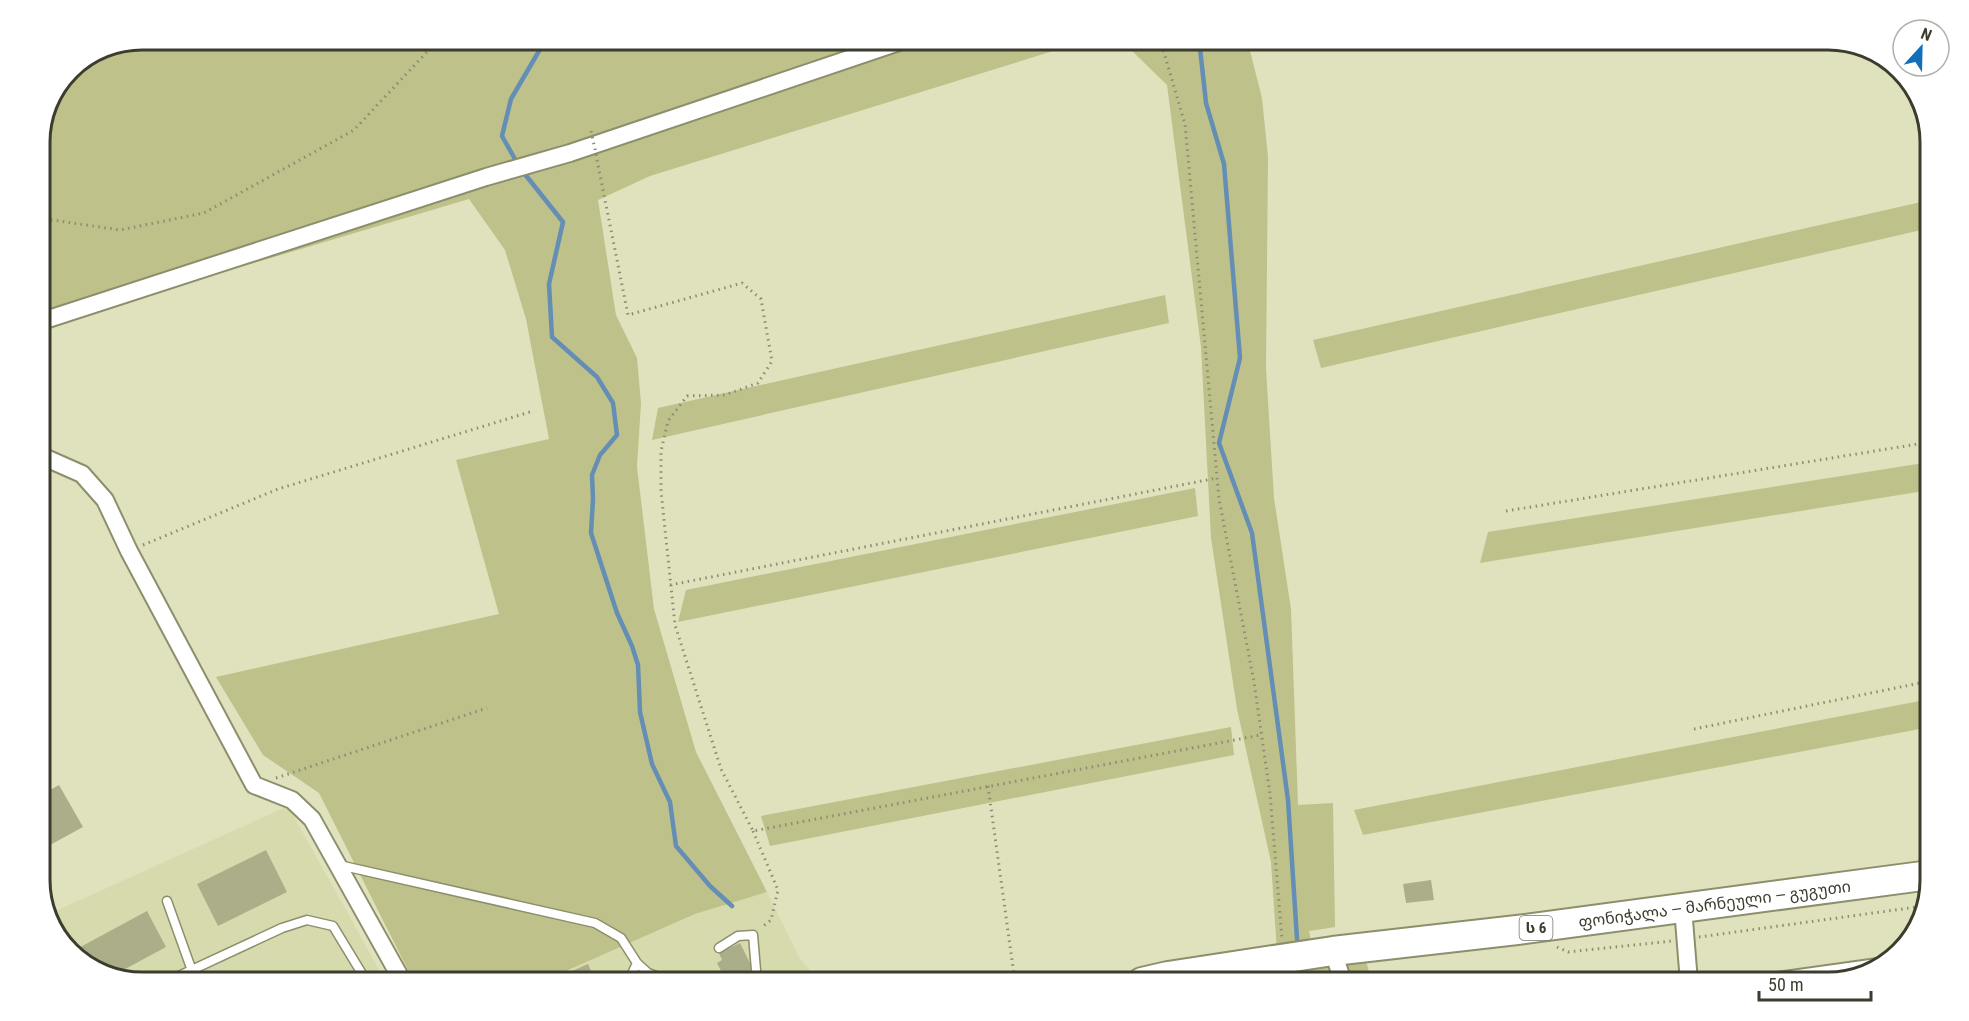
<svg xmlns="http://www.w3.org/2000/svg" width="1969" height="1021" font-family="'Roboto Condensed','Noto Sans Georgian',sans-serif">
  <style>
    .built { fill: #d7daad }
    .green { fill: #bfc18b }
    .lines { fill: none; stroke-linecap: round; stroke-linejoin: round }
    .stream { stroke: #648eb4; stroke-width: 4.5 }
    .building { fill: #acae8a }
    .service-casing { stroke: #8d8e6c; stroke-width: 11 }
    .minor-casing { stroke: #8d8e6c; stroke-width: 20 }
    .trunk-casing { stroke: #8d8e6c; stroke-width: 32 }
    .path { stroke: #8b8c73; stroke-width: 3; stroke-dasharray: 1.5 4.5; stroke-linecap: butt }
    .service { stroke: #fff; stroke-width: 8 }
    .minor { stroke: #fff; stroke-width: 16 }
    .trunk { stroke: #fff; stroke-width: 28 }
    .path-bridge { stroke: #8b8c73; stroke-width: 3; stroke-dasharray: 1.5 4.5; stroke-linecap: butt }
    .labels { text-anchor: middle; dominant-baseline: central; stroke-width: 6; stroke-linejoin: round; paint-order: stroke }
    .shield { fill: #fff; stroke: #76776d; stroke-width: 1.5 }
    .shield-label { font-size: 15px; font-weight: bold; fill: #3c3d2e }
    .street-label { font-size: 16px; fill: #3c3d2e; stroke: #fff }
    .rim { fill: none; stroke: #3c3d2e; stroke-width: 3 }
  </style>
  <rect width="100%" height="100%" fill="#e0e2bd"/>
  <path class="built" d="M288,806L386,982H142L96,971L57,937L49,914Z
    M767,892L800,959L821,982H541L695,914Z"/>
  <path class="green" d="M142,39H1092L650,176L598,200L616,315L637,358L641,403L637,467L654,609L696,752L767,892L695,914L541,982H414L319,793L263,755L216,677L499,614L456,460L549,439L526,319L505,250L469,199L39,327V135L69,69L103,47Z
    M1096,39H1247L1262,98L1268,157L1266,369L1274,498L1291,609L1298,805L1333,803L1335,927L1309,931L1312,946L1277,952L1271,862L1237,709L1211,538L1201,347L1167,85L1129,48Z
    M1930,200V228L1321,368L1313,340Z
    M1165,295L1169,323L652,440L658,408Z
    M1930,462V490L1480,563L1488,532Z
    M1195,488L1198,516L678,622L686,590Z
    M1930,699V727L1363,835L1354,810Z
    M1231,727L1234,755L770,846L761,816Z
    M1366,961L1372,982H1240Z"/>
  <g class="lines">
    <path class="stream" d="M546,39L511,99L502,136L520,168L563,222L549,284L552,337L597,377L613,403L617,435L600,455L592,475L593,499L591,533L617,613L632,646L638,665L640,712L652,764L670,802L676,846L710,886L732,906
      M1199,39L1206,103L1224,164L1240,358L1219,443L1252,533L1288,800L1297,939
      M1307,980V982"/>
  </g>
  <path class="building" d="M59,785L83,827L39,851V796Z
    M266,850L287,892L218,926L197,884Z
    M1431,880L1434,900L1406,903L1403,884Z
    M147,911L166,947L114,975L96,971L73,951Z
    M740,943L753,969L726,981L717,963L722,960L719,953Z
    M588,964L596,982H547Z
    M1553,971L1555,982H1522L1521,975Z
    M918,973L920,982H879L878,981Z
    M719,974L722,982H696V981Z
    M1486,976L1488,982H1466V981Z"/>
  <g class="lines">
    <defs>
      <path id="service" d="M339,865L595,923L621,938L637,963L648,973L659,977
        M167,901L196,982
        M719,948L738,936L753,935L757,982
        M166,982L282,928L307,920L333,926L367,982
        M632,982V974L637,963"/>
      <path id="minor" d="M39,322L486,177L570,153L908,39
        M39,455L82,474L105,500L129,551L254,785L292,800L312,819L403,982
        M1683,908L1689,982
        M1333,951L1343,982
        M1770,982L1878,967"/>
      <g id="trunk">
        <path id="s1" d="M1142,982L1168,976L1333,951L1517,930L1930,875"/>
      </g>
    </defs>
    <use href="#service" class="service-casing"/>
    <use href="#minor" class="minor-casing"/>
    <use href="#trunk" class="trunk-casing"/>
    <path class="path" d="M1160,39L1185,124L1219,499L1254,682L1270,794L1282,939
      M597,160L628,315L742,283L761,299L772,361L758,383L725,395L687,396L668,421L661,451V491L675,625L721,769L753,831L1261,735
      M39,218L120,230L204,213L354,130L439,39
      M1506,511L1930,442
      M143,545L278,489L530,412
      M670,585L1217,478
      M1694,729L1930,681
      M276,778L487,708
      M988,786L1015,982
      M753,831L778,890L771,920L761,928
      M1699,937L1924,906
      M1557,947L1568,952L1672,941"/>
    <use href="#service" class="service"/>
    <use href="#minor" class="minor"/>
    <use href="#trunk" class="trunk"/>
    <path class="path-bridge" d="M591,131L597,158"/>
  </g>
  <g class="labels">
    <rect class="shield" x="1519.5" y="916" width="33" height="24" rx="4.5"/>
    <g class="shield-label">
      <text x="1536" y="928">ს 6</text>
    </g>
    <g class="street-label">
      <text stroke="none"><textPath href="#s1" startOffset="578">ფონიჭალა — მარნეული — გუგუთი</textPath></text>
    </g>
  </g>
  <path d="M0 0H1969V1021H0ZM142 50H1828A92 92 0 0 1 1920 142V880A92 92 0 0 1 1828 972H142A92 92 0 0 1 50 880V142A92 92 0 0 1 142 50Z" fill="#fff" fill-rule="evenodd"/>
  <path class="rim" d="M142 50H1828A92 92 0 0 1 1920 142V880A92 92 0 0 1 1828 972H142A92 92 0 0 1 50 880V142A92 92 0 0 1 142 50Z"/>
  <g transform="translate(1921 48) rotate(22)"><circle r="28" fill="#ffffff" stroke="#b1b1ab" stroke-width="1.5"/>
  <path d="M0-4.5L10 22L0 15L-10 22Z" fill="#136ebb"/>
  <text y="-9" font-size="16" font-weight="bold" text-anchor="middle" fill="#3c3d2e">N</text>
  </g>
  <path d="M1759 991v9h112v-9" fill="none" stroke="#3c3d2e" stroke-width="3"/>
  <text x="1768" y="991" font-size="18" fill="#3c3d2e" stroke="#ffffff" stroke-width="4.5" paint-order="stroke">50 m</text>
</svg>
